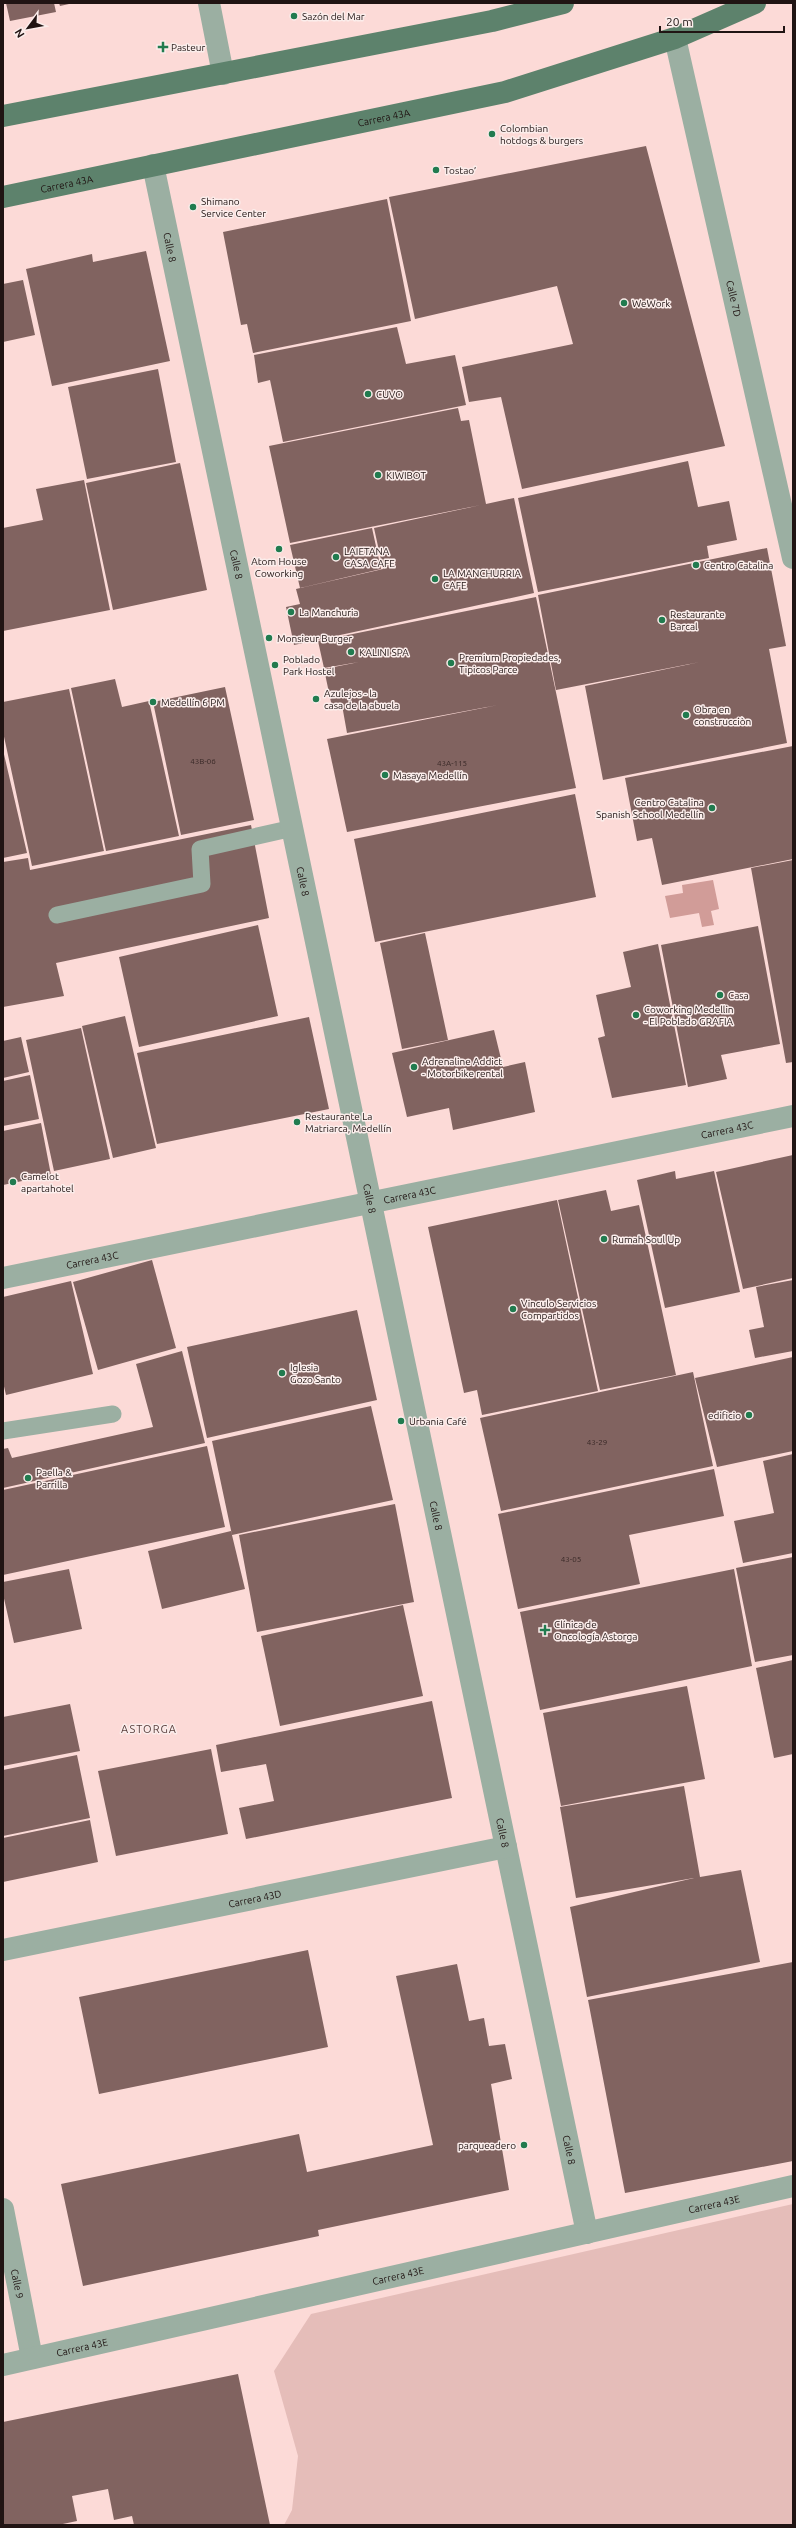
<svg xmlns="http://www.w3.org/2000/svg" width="796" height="2528" font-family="Ubuntu,sans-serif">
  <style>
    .green { fill: #e5bdb9 }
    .water { fill: #d19c98 }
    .building { fill: #816360 }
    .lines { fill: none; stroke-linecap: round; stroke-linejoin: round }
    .lane { stroke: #9bafa2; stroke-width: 17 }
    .street { stroke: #9bafa2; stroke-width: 22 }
    .primary { stroke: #5d826c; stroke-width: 22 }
    .poi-dot { fill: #217b4f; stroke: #fbedeb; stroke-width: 1.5 }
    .labels { text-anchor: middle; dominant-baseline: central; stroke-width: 3; stroke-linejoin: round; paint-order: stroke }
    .number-label { font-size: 8px; fill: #382826 }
    .poi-label { font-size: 10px; fill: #201413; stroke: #fbedeb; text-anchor: start }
    .street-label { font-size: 10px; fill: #201413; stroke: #fbedeb }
    .neighbourhood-label { font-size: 11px; letter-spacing: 1px; fill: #573c3a; stroke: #fbedeb }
  </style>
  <rect width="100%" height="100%" fill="#fcdad7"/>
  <path class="green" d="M793,2204V2525H284L292,2510L298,2456L274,2371L311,2314Z"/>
  <path class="water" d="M713,880L719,909L711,911L714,925L702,927L699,913L670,918L665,896L683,893L682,885Z"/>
  <path class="building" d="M6,3H54L56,12L10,21Z
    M59,3H69V4L60,6Z
    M646,146L725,446L522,489L501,397L469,402L462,367L573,344L557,286L415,319L389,197Z
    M387,199L411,321L253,353L247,324L241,325L223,232Z
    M146,251L170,361L52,386L26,269L92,254L93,262Z
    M23,280L35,335L3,342V284Z
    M397,327L406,364L455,355L466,405L283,442L270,380L258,383L254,355Z
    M158,369L176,462L87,479L68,387Z
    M458,408L461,421L469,420L486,504L514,498L534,593L294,645L286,607L300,604L296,589L383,569L374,528L481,505L290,543L269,446Z
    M688,461L698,507L729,501L737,540L707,546L709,558L538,592L518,498Z
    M180,463L207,590L113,610L86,483Z
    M84,480L110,610L3,631V528L43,520L36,489Z
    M372,528L381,569L300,588L290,545Z
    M767,548L786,646L769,649L787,743L603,780L585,686L700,662L556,690L538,595Z
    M536,597L576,788L347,832L327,739L498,705L347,733L342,705L332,707L324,669L359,662L324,668L318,641Z
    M115,679L122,707L149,701L179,836L106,851L71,688Z
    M225,687L254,820L181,835L153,702Z
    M69,689L104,851L32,866L3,732V702Z
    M793,746V859L662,885L652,838L637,841L625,778Z
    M3,750L27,853L3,858Z
    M575,794L596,897L375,942L354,839Z
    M251,825L269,918L56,963L64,996L3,1007V862L28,858L30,870Z
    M793,860V1062L786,1063L751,868Z
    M258,925L278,1016L139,1047L119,957Z
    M758,926L780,1044L721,1055L727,1079L688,1087L661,945Z
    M425,933L448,1040L402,1049L380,943Z
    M658,944L686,1085L612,1098L598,1038L605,1036L596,995L631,987L623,952Z
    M125,1016L156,1148L113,1158L82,1026Z
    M309,1017L329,1109L157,1144L137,1053Z
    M81,1028L110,1159L54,1171L26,1040Z
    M494,1030L503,1067L525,1062L535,1112L453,1130L449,1108L407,1117L392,1053Z
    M21,1037L29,1072L3,1078V1041Z
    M30,1075L39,1119L3,1126V1081Z
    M41,1123L51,1175L3,1185V1131Z
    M793,1155V1278L743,1289L716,1172Z
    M675,1171L676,1179L714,1171L740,1292L665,1308L637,1180Z
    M606,1190L611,1211L639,1205L676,1375L600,1390L558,1200Z
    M557,1200L598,1391L482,1415L477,1390L464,1393L428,1227Z
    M152,1260L176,1348L98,1370L73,1282Z
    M793,1280V1351L755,1358L749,1330L764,1327L756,1287Z
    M71,1281L93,1374L6,1395L3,1382V1297Z
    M357,1310L377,1400L207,1438L187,1347Z
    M182,1351L205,1443L3,1488V1449L8,1448L12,1458L153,1427L136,1364Z
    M793,1357V1451L717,1467L695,1378Z
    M693,1372L713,1466L501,1511L480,1418Z
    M371,1406L393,1500L232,1535L212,1441Z
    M207,1446L225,1527L3,1575V1490Z
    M793,1454V1553L743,1563L734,1521L774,1513L763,1461Z
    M714,1469L724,1516L629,1535L640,1584L518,1609L498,1514Z
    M395,1504L414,1602L257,1632L239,1535Z
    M231,1531L245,1589L162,1609L148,1551Z
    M793,1557V1655L755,1662L736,1568Z
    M69,1569L82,1629L14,1643L3,1594V1582Z
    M734,1569L752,1666L540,1710L520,1612Z
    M403,1605L423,1696L280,1726L261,1636Z
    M793,1660V1754L774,1758L756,1668Z
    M687,1686L705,1779L561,1806L543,1713Z
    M432,1701L452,1798L246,1839L239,1808L274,1801L266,1764L221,1772L216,1745Z
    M70,1704L80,1751L3,1766V1717Z
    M211,1749L228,1834L116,1856L98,1771Z
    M77,1755L90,1818L3,1836V1770Z
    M684,1786L700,1877L741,1870L760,1962L587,1997L570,1907L694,1878L576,1898L560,1807Z
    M90,1820L98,1862L3,1882V1838Z
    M308,1950L328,2047L99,2094L79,1997Z
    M793,1962V2161L625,2193L588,2000Z
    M457,1964L469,2021L484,2018L489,2046L505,2044L512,2079L491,2084L509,2190L318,2230L319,2236L83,2286L61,2184L299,2134L307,2172L433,2145L396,1976Z
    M238,2374L270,2525H134L132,2516L114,2520L108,2489L72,2496L77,2521L58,2525H3V2422Z"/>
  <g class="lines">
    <path class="lane" d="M57,915L202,884L200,849L293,828
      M3,1431L113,1414"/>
    <g class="street">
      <path d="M209,3L223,74"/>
      <path id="s1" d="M675,38L793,558"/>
      <path id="s2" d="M153,165L587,2233"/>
      <path id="s3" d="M3,1278L793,1116"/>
      <path id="s4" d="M3,1950L506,1847"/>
      <path id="s5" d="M3,2209L32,2358"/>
      <path id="s6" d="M3,2365L793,2186"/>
    </g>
    <g class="primary">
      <path d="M3,116L492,21L563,3"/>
      <path id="s7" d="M3,197L505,92L675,38L755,3"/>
    </g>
  </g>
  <g class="poi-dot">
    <circle cx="294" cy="16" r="4"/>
    <path d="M161 41h4v4h4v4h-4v4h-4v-4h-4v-4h4z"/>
    <circle cx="492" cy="134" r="4"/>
    <circle cx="436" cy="170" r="4"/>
    <circle cx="193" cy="207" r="4"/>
    <circle cx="624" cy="303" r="4"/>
    <circle cx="368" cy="394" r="4"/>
    <circle cx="378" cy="475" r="4"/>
    <circle cx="279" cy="549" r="4"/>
    <circle cx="336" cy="557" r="4"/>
    <circle cx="696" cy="565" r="4"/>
    <circle cx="435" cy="579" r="4"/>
    <circle cx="291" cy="612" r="4"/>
    <circle cx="662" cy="620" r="4"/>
    <circle cx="269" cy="638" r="4"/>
    <circle cx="351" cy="652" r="4"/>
    <circle cx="451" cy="663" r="4"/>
    <circle cx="275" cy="665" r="4"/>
    <circle cx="316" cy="699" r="4"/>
    <circle cx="153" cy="702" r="4"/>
    <circle cx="686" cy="715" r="4"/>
    <circle cx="385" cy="775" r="4"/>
    <circle cx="712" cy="808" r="4"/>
    <circle cx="720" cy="995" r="4"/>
    <circle cx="636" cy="1015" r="4"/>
    <circle cx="414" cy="1067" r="4"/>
    <circle cx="297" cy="1122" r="4"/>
    <circle cx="13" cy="1182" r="4"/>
    <circle cx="604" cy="1239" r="4"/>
    <circle cx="513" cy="1309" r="4"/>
    <circle cx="282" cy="1373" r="4"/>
    <circle cx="749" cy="1415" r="4"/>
    <circle cx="401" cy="1421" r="4"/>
    <circle cx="28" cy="1478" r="4"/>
    <path d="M543 1624h4v4h4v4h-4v4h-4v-4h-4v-4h4z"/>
    <circle cx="524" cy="2145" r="4"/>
  </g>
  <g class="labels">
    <g class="number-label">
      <text x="203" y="761">43B-06</text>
      <text x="452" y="763">43A-115</text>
      <text x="597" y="1442">43-29</text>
      <text x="571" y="1559">43-05</text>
    </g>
    <g class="poi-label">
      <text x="302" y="16">Sazón del Mar</text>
      <text x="171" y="47">Pasteur</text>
      <text x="500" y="128">Colombian<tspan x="500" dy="12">hotdogs &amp; burgers</tspan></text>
      <text x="444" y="170">Tostao’</text>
      <text x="201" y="201">Shimano<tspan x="201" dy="12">Service Center</tspan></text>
      <text x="632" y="303">WeWork</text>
      <text x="376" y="394">CUVO</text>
      <text x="386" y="475">KIWIBOT</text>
      <text x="344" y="551">LAIETANA<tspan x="344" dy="12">CASA CAFE</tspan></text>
      <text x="279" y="561" text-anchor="middle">Atom House<tspan x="279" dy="12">Coworking</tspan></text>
      <text x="704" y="565">Centro Catalina</text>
      <text x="443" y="573">LA MANCHURRIA<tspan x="443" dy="12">CAFE</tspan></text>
      <text x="299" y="612">La Manchuria</text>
      <text x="670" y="614">Restaurante<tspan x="670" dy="12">Barcal</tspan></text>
      <text x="277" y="638">Monsieur Burger</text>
      <text x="359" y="652">KALINI SPA</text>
      <text x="459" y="657">Premium Propiedades,<tspan x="459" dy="12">Tipicos Parce</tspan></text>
      <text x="283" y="659">Poblado<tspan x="283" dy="12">Park Hostel</tspan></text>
      <text x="324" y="693">Azulejos - la<tspan x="324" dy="12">casa de la abuela</tspan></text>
      <text x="161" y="702">Medellín 6 PM</text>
      <text x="694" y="709">Obra en<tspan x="694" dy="12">construcciòn</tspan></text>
      <text x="393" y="775">Masaya Medellín</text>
      <text x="704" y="802" text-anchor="end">Centro Catalina<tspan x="704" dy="12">Spanish School Medellín</tspan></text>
      <text x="728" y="995">Casa</text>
      <text x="644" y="1009">Coworking Medellin<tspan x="644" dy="12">- El Poblado GRAFIA</tspan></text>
      <text x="422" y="1061">Adrenaline Addict<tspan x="422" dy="12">- Motorbike rental</tspan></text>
      <text x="305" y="1116">Restaurante La<tspan x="305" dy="12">Matriarca, Medellín</tspan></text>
      <text x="21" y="1176">Camelot<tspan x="21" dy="12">apartahotel</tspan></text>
      <text x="612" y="1239">Rumah Soul Up</text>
      <text x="521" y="1303">Vinculo Servicios<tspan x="521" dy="12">Compartidos</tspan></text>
      <text x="290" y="1367">Iglesia<tspan x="290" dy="12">Gozo Santo</tspan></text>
      <text x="741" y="1415" text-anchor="end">edificio</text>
      <text x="409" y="1421">Urbania Café</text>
      <text x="36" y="1472">Paella &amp;<tspan x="36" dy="12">Parrilla</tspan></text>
      <text x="554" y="1624">Clínica de<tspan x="554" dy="12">Oncología Astorga</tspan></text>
      <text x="516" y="2145" text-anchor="end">parqueadero</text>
    </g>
    <g class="street-label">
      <text stroke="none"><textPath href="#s7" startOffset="389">Carrera 43A</textPath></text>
      <text stroke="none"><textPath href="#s7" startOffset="65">Carrera 43A</textPath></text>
      <text stroke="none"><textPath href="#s2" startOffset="84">Calle 8</textPath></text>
      <text stroke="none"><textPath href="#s1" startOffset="267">Calle 7D</textPath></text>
      <text stroke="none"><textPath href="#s2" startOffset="408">Calle 8</textPath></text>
      <text stroke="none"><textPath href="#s2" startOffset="732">Calle 8</textPath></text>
      <text stroke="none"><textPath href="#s3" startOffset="739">Carrera 43C</textPath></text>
      <text stroke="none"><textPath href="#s3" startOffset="415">Carrera 43C</textPath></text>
      <text stroke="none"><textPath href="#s2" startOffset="1056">Calle 8</textPath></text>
      <text stroke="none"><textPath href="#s3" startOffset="91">Carrera 43C</textPath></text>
      <text stroke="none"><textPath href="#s2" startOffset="1380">Calle 8</textPath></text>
      <text stroke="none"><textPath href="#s2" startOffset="1704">Calle 8</textPath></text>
      <text stroke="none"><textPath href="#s4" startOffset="257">Carrera 43D</textPath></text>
      <text stroke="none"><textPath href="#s2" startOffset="2028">Calle 8</textPath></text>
      <text stroke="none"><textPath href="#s6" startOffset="729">Carrera 43E</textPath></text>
      <text stroke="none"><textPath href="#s6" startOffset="405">Carrera 43E</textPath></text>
      <text stroke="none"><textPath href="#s5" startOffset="76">Calle 9</textPath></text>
      <text stroke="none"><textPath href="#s6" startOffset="81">Carrera 43E</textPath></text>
    </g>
    <g class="neighbourhood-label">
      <text x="149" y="1729">ASTORGA</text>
    </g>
  </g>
  <rect width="796" height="2528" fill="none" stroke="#201413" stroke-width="8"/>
  <g transform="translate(28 28) rotate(238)" stroke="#fbedeb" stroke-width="3" paint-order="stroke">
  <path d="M0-3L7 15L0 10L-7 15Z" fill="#201413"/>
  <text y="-6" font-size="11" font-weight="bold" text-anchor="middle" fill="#201413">N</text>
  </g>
  <path d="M660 26v6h124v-6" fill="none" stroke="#201413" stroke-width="2"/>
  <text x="666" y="26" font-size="12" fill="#201413" stroke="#fbedeb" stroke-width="3" paint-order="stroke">20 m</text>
</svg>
